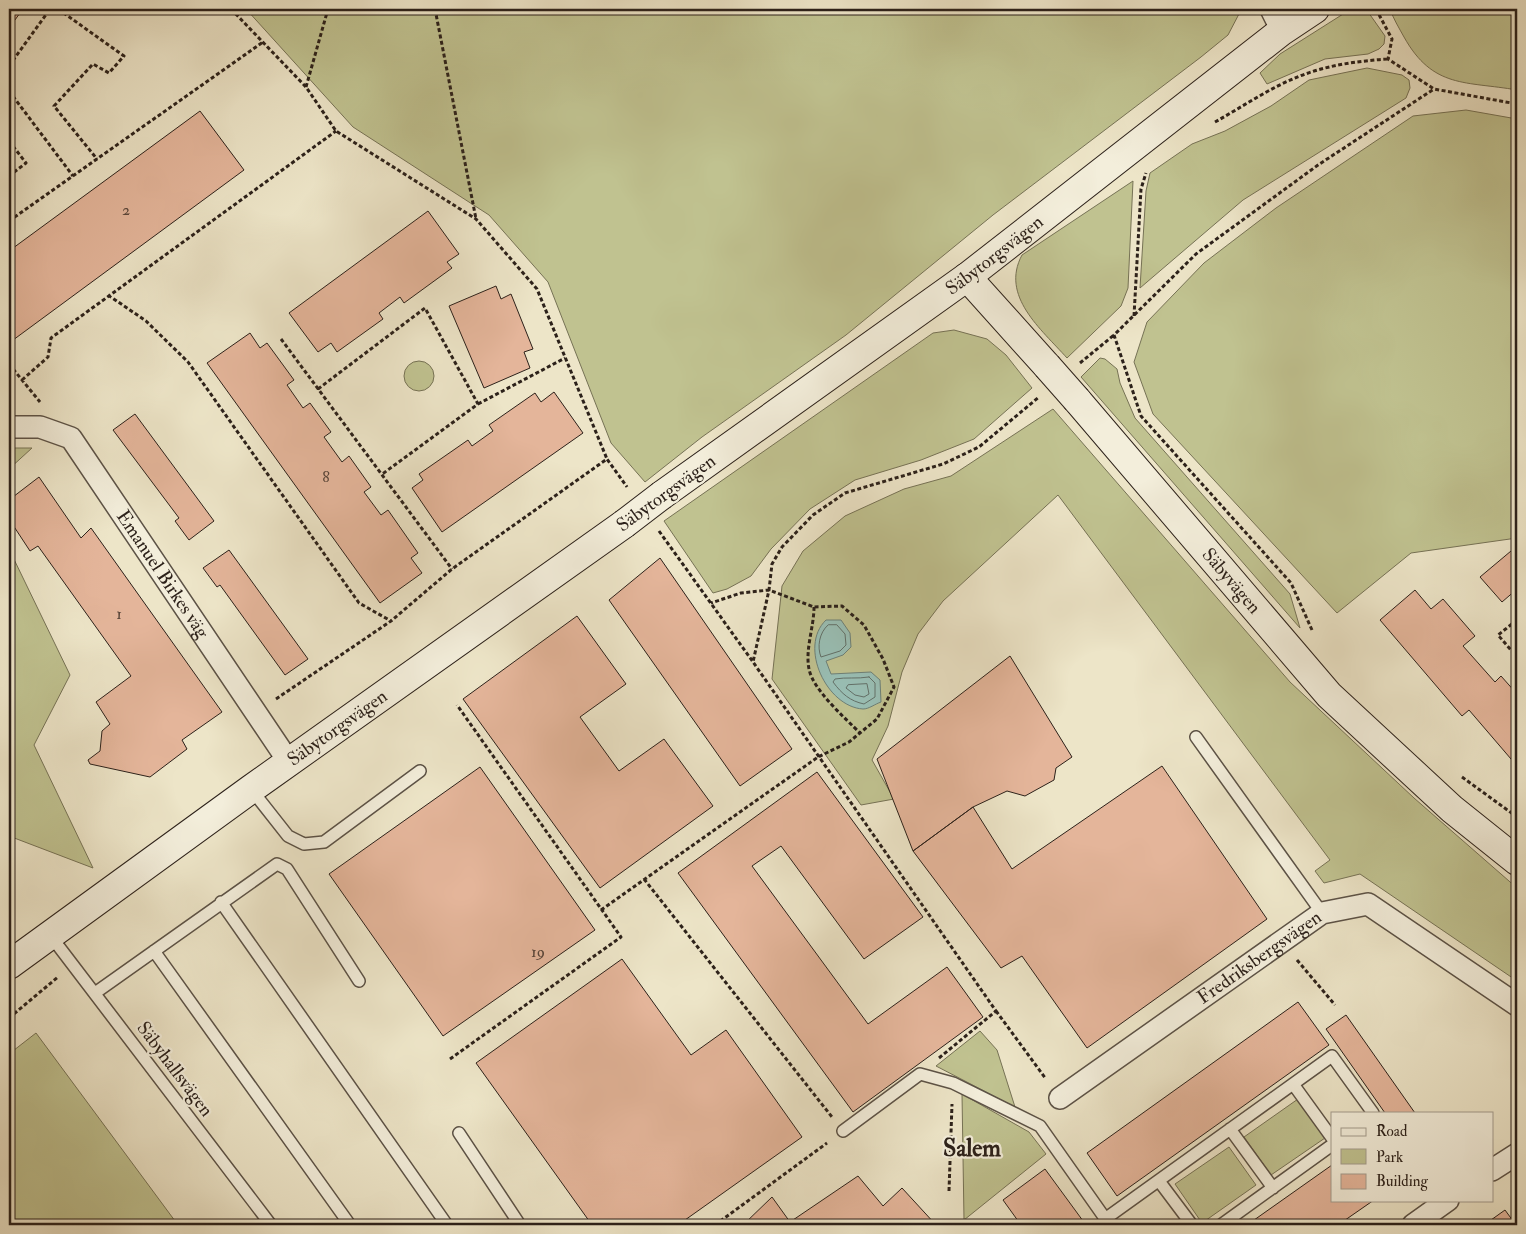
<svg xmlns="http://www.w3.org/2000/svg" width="1526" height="1234" font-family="'IM FELL Double Pica',serif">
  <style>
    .green { fill: #c0c290; stroke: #767255 }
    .water { fill: #99bfb5; stroke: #6d8077 }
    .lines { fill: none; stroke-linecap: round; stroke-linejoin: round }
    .shore { stroke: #627068; stroke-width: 1 }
    .building { fill: #e4b59a; stroke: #2c211a }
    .lane-casing { stroke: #5c5246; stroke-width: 14 }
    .street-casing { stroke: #5c5246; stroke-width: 24 }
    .secondary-casing { stroke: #2c211a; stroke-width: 30 }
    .path { stroke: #2c211a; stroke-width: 3; stroke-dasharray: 4 2.5; stroke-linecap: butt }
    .lane { stroke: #f3eedb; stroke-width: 11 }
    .street { stroke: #f3eedb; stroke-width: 21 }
    .secondary { stroke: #f3eedb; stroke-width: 28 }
    .secondary-bridge-casing { stroke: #2c211a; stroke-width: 30; stroke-linecap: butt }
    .secondary-bridge { stroke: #f3eedb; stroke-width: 28 }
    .labels { text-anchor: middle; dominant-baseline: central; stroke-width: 4.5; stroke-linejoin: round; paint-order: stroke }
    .number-label { font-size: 16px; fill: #5a463a }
    .street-label { font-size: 19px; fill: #2c211a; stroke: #f3eedb }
    .district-label { font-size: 24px; font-weight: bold; fill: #2c211a; stroke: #f3eedb }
  </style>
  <rect width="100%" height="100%" fill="#ede5c8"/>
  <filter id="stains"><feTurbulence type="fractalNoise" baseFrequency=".004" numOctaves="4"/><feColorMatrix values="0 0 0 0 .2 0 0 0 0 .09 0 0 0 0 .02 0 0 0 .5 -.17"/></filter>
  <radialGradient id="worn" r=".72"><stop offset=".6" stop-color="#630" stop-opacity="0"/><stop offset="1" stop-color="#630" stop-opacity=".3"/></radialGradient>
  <path class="green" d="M246,9H1239L1240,12L1228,35L1201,57L993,215L846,335L702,437L645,482L611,443L548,282L489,215L353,127Z
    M1351,9H1366L1385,36L1384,44L1379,49L1368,54L1325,59L1267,84L1260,73L1280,54Z
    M1390,9H1517V90C1466,81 1433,89 1404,37C1399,28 1393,18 1390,9Z
    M1367,68L1402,75L1409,80L1410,88L1406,98L1243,200L1140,288L1146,191L1150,173L1192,144L1225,131L1271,106L1309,80Z
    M1466,110L1517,119V538L1411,553L1337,613L1153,414L1134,362L1147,322L1204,263L1276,208L1413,116Z
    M1133,181L1128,288L1121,306L1067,358C1041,329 1000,296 1022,255Z
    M954,330L987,339L1006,355L1032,388L974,439L921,460L855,480L810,509L771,549L751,576L727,589L713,593L664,521L933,333Z
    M1100,358L1105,359L1117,369L1120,383L1135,418L1290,594L1300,628L1081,377Z
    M404 376a15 15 0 1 1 30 0a15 15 0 1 1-30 0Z
    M1053,409L1290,682L1414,798L1517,888V981L1360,874L1324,883L1315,871L1330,860L1058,495L943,601L918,634L902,672L888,726L872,760L894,799L861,805L772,679L782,586L803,551L845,516L904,489L951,476Z
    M9,448H32L9,469Z
    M9,549L70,675L34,745L93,868L9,836Z
    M980,1031L997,1050L1015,1107L936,1066Z
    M36,1033L178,1225H9V1054Z
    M962,1094L1029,1132L1046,1154L964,1220Z
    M1298,1099L1325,1138L1271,1175L1244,1137Z
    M1229,1147L1256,1185L1202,1223L1175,1184Z"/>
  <path class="water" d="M826,620H841L850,633L851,647L843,655L826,661L831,674L871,672L880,680L881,702C875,704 869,709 863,709C827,707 798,647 826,620Z"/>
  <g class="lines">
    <path class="shore" d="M837,625L845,634L846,645L840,651L821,657C817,647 819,633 828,625Z
      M869,677L875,683V697L864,704C850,701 842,694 833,682L835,679C846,677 857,679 869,677Z
      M867,684L869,694L864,697L855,695L846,688L848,685Z"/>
  </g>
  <path class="building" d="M9,9H23L9,28Z
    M200,111L244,170L9,343V251Z
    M428,211L459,254L447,262L452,268L404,303L400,297L379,313L383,319L337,352L331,343L318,352L289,313Z
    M496,286L501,299L511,294L533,349L524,352L530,368L484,388L449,306Z
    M250,333L260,348L267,343L294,380L287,385L303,408L310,403L331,432L324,437L342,462L349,456L371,487L364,492L381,515L388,510L418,553L411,558L422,573L380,603L207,363Z
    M554,392L583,433L442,532L412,488L423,480L419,474L468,440L472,446L493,431L489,425L535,393L541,402Z
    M135,414L214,521L189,540L175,521L179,518L113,430Z
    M39,477L81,538L91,528L222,712L182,740L187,749L150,777L90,764L88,760L100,751L102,731L110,724L96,702L131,676L38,546L30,551L9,519V500Z
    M229,550L308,659L285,675L220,585L217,587L203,568Z
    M1511,551H1517V589L1502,602L1480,577Z
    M660,558L792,749L740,786L609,600Z
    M1415,590L1431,609L1443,599L1475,636L1463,646L1495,682L1501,676L1517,694V766L1469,710L1462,716L1380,620Z
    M577,616L626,684L580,717L619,771L664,739L713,806L600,888L463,699Z
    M1010,656L1072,757L1056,768L1054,780L1025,796L1007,791L973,807L913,851L877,759Z
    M1162,766L1267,919L1087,1048L1022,956L1001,968L913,851L973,807L1012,869Z
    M480,767L595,930L443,1036L329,874Z
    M817,772L923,917L864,959L781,846L752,866L868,1024L947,967L983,1017L853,1112L678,873Z
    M622,959L691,1055L726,1030L802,1137L678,1225H592L476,1063Z
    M1298,1002L1329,1045L1117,1196L1087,1153Z
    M1346,1015L1415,1113H1385L1326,1029Z
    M1332,1165V1200H1374L1338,1225H1247Z
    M1045,1169L1086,1225H1021L1003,1200Z
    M858,1176L883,1206L902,1188L936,1225H743L772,1197L790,1222Z
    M1505,1210L1516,1225H1484Z"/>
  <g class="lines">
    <defs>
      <path id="lane" d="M1196,737L1322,913
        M251,789L288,836L304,844L324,842L420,771
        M221,902L447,1225
        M50,935L271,1225
        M154,951L350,1225
        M95,993L277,864L287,869L359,981
        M1293,1084L1332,1138
        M1230,1129L1273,1188
        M843,1131L920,1074L953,1083L1040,1126L1109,1224
        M459,1133L520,1225
        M1159,1181L1192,1225
        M1105,1219L1332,1056L1373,1113
        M1221,1225L1332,1145"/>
      <g id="street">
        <path d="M1271,9L1282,31"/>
        <path id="s1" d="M9,427H40L71,438L289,762"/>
        <path id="s2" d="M1060,1098L1322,913L1368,904L1517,1005"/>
        <path d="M1492,1170L1517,1154"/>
        <path d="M1413,1225L1448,1200"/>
      </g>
      <g id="secondary">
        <path d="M967,277L1047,366"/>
        <path id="s3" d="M1077,400L1329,695L1452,809L1517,861"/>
        <path id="s4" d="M662,495L967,277L1282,31L1315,9"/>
        <path id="s5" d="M9,965L251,789L624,524"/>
      </g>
    </defs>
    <use href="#lane" class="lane-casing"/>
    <use href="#street" class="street-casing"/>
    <use href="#secondary" class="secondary-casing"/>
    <path class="path" d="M58,9L124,56L109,73L93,64L54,106L97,159
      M231,9L306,87L336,131L476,219L537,289L607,459
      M435,9L476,219
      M1376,9L1392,39L1388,59L1434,89L1517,104
      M9,66L50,9
      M306,87L328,9
      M9,91L73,176
      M1215,122C1242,107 1271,87 1300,76C1328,65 1358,61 1388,59
      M9,141L26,163L9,176
      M9,221L263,42
      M108,295L146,321L188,362L359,603L391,621
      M1134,316L1141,189L1146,173
      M281,339L452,569
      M1080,363L1114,335
      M9,364L40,402
      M22,380L48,357L51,338L336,131
      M318,389L425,308L478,404L381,475
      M478,404L565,358
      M659,531L753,662
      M814,607C814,627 805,649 809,669C813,690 845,718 860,733
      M1517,620L1498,635L1517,657
      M1312,630L1291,583L1141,416L1114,335L1196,254L1318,165L1434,89
      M276,699L391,621L452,569L607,459L627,487
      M1462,777L1517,817
      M644,879L832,1117
      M601,910L818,757L849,742L877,719L894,687L883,659L864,625L842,606L814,607L769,590L741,593L711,603
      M1297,960L1335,1005
      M996,1011L1046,1079
      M9,1018L58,977
      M939,1058L996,1011L753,662L769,590L772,564L782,547L813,515L845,493L943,464L979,447L1039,397
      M450,1059L621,937L457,705
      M949,1191L952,1104
      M715,1225L827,1143"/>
    <use href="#lane" class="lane"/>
    <use href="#street" class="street"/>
    <use href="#secondary" class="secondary"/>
    <defs>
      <path id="secondary-bridge" d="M1047,366L1077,400
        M624,524L662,495"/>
    </defs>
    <use href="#secondary-bridge" class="secondary-bridge-casing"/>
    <use href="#secondary-bridge" class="secondary-bridge"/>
  </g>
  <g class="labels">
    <g class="number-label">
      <text x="126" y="210">2</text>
      <text x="326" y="477">8</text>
      <text x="119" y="614">1</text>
      <text x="538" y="952">19</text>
    </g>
    <g class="street-label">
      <text stroke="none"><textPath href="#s4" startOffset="410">Säbytorgsvägen</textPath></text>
      <text transform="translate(666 493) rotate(-36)">Säbytorgsvägen</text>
      <text stroke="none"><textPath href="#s1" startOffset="228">Emanuel Birkes väg</textPath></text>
      <text stroke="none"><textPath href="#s3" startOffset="238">Säbyvägen</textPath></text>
      <text stroke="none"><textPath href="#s5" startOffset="405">Säbytorgsvägen</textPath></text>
      <text stroke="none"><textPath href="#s2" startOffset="244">Fredriksbergsvägen</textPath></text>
      <text transform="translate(175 1069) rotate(53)">Säbyhallsvägen</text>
    </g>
    <g class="district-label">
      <text x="972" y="1148">Salem</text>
    </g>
  </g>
  <rect width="1526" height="1234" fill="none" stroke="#ede5c8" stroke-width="30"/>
  <rect x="10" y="10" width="1506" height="1214" fill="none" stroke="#2c211a" stroke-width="2.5"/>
  <rect x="15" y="15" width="1496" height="1204" fill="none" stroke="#2c211a"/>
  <rect x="1331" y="1112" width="162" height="90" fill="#f3eedb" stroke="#a39c8e"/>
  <rect x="1341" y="1128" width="25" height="8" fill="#f3eedb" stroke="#a39c8e"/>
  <text x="1376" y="1136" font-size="15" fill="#2c211a">Road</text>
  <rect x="1341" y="1149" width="25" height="15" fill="#c0c290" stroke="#a39c8e"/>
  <text x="1376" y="1162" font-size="15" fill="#2c211a">Park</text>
  <rect x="1341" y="1174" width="25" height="15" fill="#e4b59a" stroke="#a39c8e"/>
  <text x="1376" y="1186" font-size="15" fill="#2c211a">Building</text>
  <rect width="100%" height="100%" filter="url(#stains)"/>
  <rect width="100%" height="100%" fill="url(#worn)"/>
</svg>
